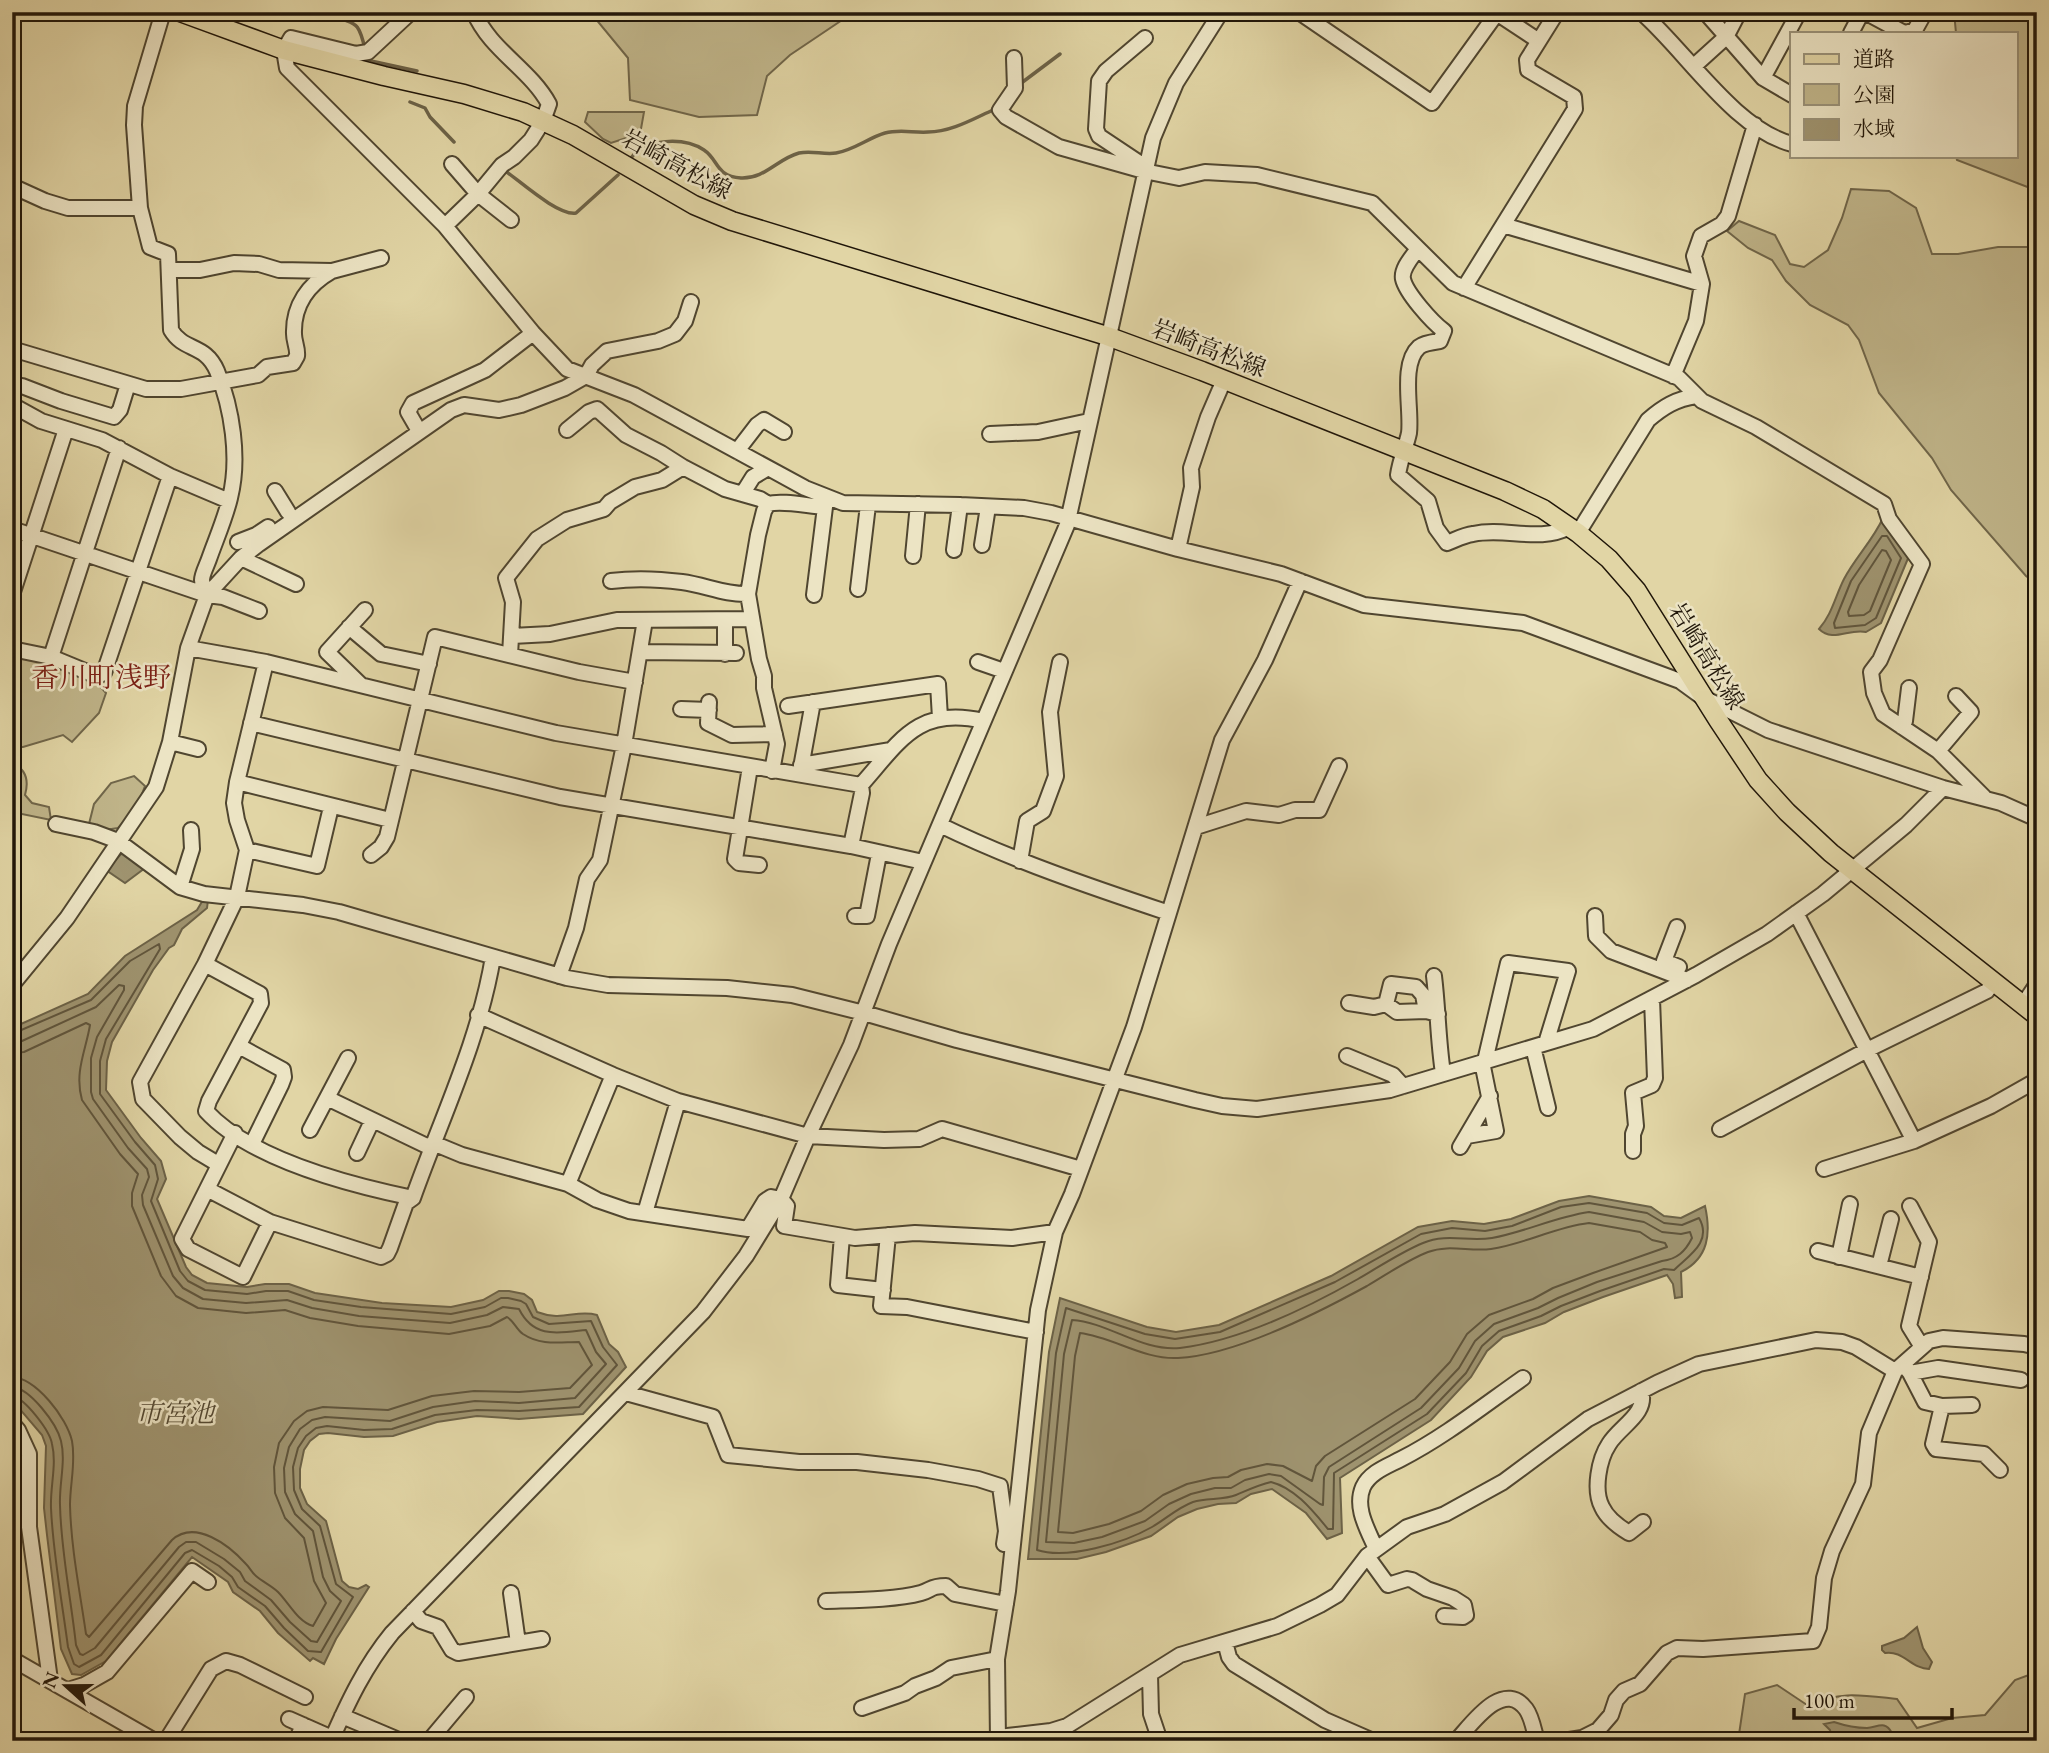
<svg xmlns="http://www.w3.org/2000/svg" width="2049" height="1753" font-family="'EB Garamond','Noto Serif JP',serif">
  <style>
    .green { fill: #c0b58a; stroke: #70664a; stroke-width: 2 }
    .water { fill: #9f9470; stroke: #6c6247; stroke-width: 2 }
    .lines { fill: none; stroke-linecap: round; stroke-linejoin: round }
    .shore { stroke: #60553c; stroke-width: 2 }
    .stream { stroke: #6c6247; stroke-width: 3.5 }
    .minor-casing { stroke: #504630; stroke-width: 18 }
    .major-casing { stroke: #201609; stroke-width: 21 }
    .minor { stroke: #ece4c4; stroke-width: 14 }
    .major { stroke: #e1d5a5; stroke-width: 18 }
    .labels { text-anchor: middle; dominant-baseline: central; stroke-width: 5; stroke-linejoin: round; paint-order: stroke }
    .street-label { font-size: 24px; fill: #201609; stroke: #ece4c4 }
    .water-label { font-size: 26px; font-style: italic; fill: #534832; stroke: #ece4c4 }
    .quarter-label { font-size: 28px; fill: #7a1f14; stroke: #ece4c4 }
  </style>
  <rect width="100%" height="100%" fill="#e1d5a5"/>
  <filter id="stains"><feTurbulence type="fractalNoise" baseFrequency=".00286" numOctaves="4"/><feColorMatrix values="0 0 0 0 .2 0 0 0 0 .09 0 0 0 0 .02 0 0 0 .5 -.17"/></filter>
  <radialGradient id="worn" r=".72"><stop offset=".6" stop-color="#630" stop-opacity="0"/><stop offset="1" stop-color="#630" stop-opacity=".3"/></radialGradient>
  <path class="green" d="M590,12H854L790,55L767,76L757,115L699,117L630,100L628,58Z
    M1954,12H2037V188H2030L1957,160L1956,156H2016V33H1956Z
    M588,112H644L639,140L629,137L611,143L603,139L585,122Z
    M1851,189L1889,191L1916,208L1932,254H1958L1998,247H2037V584L2026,576L1951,490L1932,458L1879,393L1859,340L1848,325L1810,305L1786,281L1772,260L1748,248L1727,231L1739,221L1775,235L1790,264L1804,267L1828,250L1842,218Z
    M12,653C44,659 85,667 106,693L99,713L72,742L63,735L23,747H12Z
    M12,763C26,769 29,781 25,795L32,803L49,807L51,820L12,812Z
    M134,776L145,786L137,807L118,828L105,830L89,824L94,804L111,783Z
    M2037,1672V1741H1738L1745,1694L1777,1685L1807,1705C1842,1691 1860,1695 1897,1699L1917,1728L1952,1718L1985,1715L2015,1680Z"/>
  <path class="water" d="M1883,518L1909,556L1881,623L1866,632C1849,628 1833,643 1819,629C1832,614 1835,597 1844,579C1855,558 1873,540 1883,518Z
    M123,852L145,868L125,883L106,870Z
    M203,900H208L207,908L182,929L174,945L169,948L153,970L112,1042L107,1061L106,1090L141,1138L161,1161L166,1179L157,1199L186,1267L192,1275L207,1283L247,1287L265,1284H289L315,1293L382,1303L451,1307L483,1300L499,1291H509L524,1294L532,1300L537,1312C563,1322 576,1309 597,1315L609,1344L618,1352L626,1367L583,1414L519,1419L477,1416L437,1422L393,1436L364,1437L328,1433L319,1434L310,1441L304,1450L300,1469V1488L307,1504L326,1521L342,1581L349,1587L358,1589L366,1585L369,1587L336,1639L324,1664L313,1658L310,1661L278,1633L260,1611L233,1592L228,1582L192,1557L106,1661L81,1675L72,1674L61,1649L47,1535L44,1508L46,1446L42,1435L12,1400V1028L88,994L125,956L197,910Z
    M1589,1196L1651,1207L1664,1216L1681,1218L1705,1206C1711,1233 1709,1258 1681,1272L1682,1297L1675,1298L1673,1284L1667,1275L1603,1297L1564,1312L1545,1323L1503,1337L1487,1351L1471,1377L1431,1420L1340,1478L1342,1533L1327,1539L1306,1513L1272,1489L1251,1494L1236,1503L1218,1504L1197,1509L1178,1517L1151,1536L1106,1552L1077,1559H1028L1049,1352L1060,1298L1147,1327L1176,1332L1219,1325L1331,1276L1418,1227L1452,1221L1484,1224L1511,1219L1559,1201Z
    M1917,1627L1923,1648L1932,1662L1929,1669C1912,1669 1903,1650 1885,1653L1882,1650V1646L1904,1638Z
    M1834,1722C1843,1725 1858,1728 1867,1728C1878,1727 1885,1720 1892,1733L1878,1735L1866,1733L1852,1741H1832L1830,1730L1824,1724Z"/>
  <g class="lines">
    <path class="shore" d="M1882,536H1887L1901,558L1876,618L1865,625L1835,628L1834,623L1851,581Z
      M1882,550L1886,551L1891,560L1870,611L1864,615L1849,616L1848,612L1859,585Z
      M12,1034L91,1000L130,961L159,944L160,949L106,1039L100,1061V1094L135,1142L155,1165L158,1179L151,1201L180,1271L188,1281L205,1290L247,1294L266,1291H288L314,1300L361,1307L451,1314L485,1307L501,1298H508L521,1301L526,1304L533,1317L549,1324L591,1321L603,1347L617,1365L579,1407L519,1411L477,1410L435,1415L392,1429L364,1430L327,1426L316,1428L306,1436L298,1448L293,1467L294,1490L302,1509L320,1526L336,1584L353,1597L321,1652L308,1651L284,1628L265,1606L238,1587L232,1577L219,1566L192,1550L185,1553L101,1655L79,1667L74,1664L68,1647C62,1601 53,1554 51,1508C50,1487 57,1464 52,1444C50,1431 25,1398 12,1396
      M12,1043L22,1041L96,1007L119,985L124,986V990L97,1037L91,1058V1092L93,1099L128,1148L147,1169L149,1177L142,1195L143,1205L173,1276L183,1288L203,1299L246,1303L287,1300L312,1308L359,1316L450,1323L487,1315L503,1307L519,1309C534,1339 558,1333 586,1330L596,1352L606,1364L575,1398L519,1403L475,1401L433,1407L390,1421L325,1417L312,1420L300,1429L289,1447L284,1468L285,1492L295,1514L313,1531L323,1577L330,1591L341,1601L317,1642L311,1641L290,1622L271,1600L245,1581L240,1572L224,1559L196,1542H186L179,1547L95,1648L83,1655L80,1654L76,1645C71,1599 61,1551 60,1505C59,1484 66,1461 61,1441C57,1424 30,1388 12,1387
      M12,1053L24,1052L86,1023L90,1025C86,1050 74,1072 82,1100L120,1154L138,1174L132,1193V1206L161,1276L176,1296L198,1308L246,1313L285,1310L310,1318L358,1326L449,1334L490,1326L507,1317C514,1321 516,1329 523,1334C541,1346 560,1342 579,1342L592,1365L570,1388L519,1392L474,1391L432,1396L388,1410L323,1407L307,1411L294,1421L279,1443L274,1467L275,1493L285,1518L304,1538L314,1581L326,1603L313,1626C298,1622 289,1603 278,1592C272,1586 263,1582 256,1576C252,1573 250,1568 246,1564C229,1545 195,1519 172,1540L89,1637L86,1634C80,1592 71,1548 70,1505C70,1484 76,1462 72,1441C67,1418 36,1378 12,1377
      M1589,1203L1647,1213L1664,1223L1682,1225L1699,1218C1713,1242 1688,1256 1674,1270L1664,1269L1600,1291L1561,1306L1541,1316L1499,1331L1482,1346L1466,1373L1427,1414L1334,1473L1333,1529H1328C1313,1511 1295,1488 1271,1482C1258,1485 1248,1490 1236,1495C1224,1500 1207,1498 1193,1502C1177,1508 1166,1519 1152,1527C1124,1543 1067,1560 1037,1550L1056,1353L1066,1308L1145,1334L1175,1339L1220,1332L1335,1282L1421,1234L1452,1228L1485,1231L1512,1226L1561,1207Z
      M1589,1212L1644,1222L1662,1232L1681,1234L1690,1232L1692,1238C1685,1252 1677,1259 1662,1261L1597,1282L1558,1298L1538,1308L1494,1324L1475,1341L1459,1368L1421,1408L1329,1467L1324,1477L1323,1505L1320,1504L1281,1476L1269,1474L1245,1480L1231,1488H1215L1191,1494L1169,1504L1145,1521L1102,1537L1074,1543L1046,1542L1064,1354L1072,1320C1108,1322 1142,1352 1180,1348C1238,1341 1307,1308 1358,1279C1379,1267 1401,1252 1423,1243C1447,1233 1468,1242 1492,1238C1525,1232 1555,1217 1589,1212Z
      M1589,1223L1640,1232L1652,1240L1665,1243L1667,1247L1593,1273L1553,1288L1533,1299L1489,1315L1467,1334L1450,1362L1415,1399L1325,1456L1316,1466L1312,1481L1283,1466L1267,1464L1241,1470L1228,1477L1213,1478L1187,1484L1163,1495L1141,1511L1109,1524L1073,1533L1058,1532L1075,1356L1080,1333C1113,1337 1144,1360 1178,1358C1236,1355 1316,1314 1367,1286C1386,1275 1407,1260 1428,1252C1449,1244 1470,1252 1491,1249C1525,1244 1555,1227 1589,1223Z"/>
    <path class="stream" d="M329,12C353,28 357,14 365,49
      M370,55L371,61L417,71
      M1020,84L1060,54
      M410,102L425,108L430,117L454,142
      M631,158C646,138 684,137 704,150C719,160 715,176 741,178C765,179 777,159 799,153C812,150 823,155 836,153C854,150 868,138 885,133C900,129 913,133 928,132C951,132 973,119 993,110
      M504,170C520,181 558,216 576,213L618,175"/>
    <defs>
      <path id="minor" d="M163,12L135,106L134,125L140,208L150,247L168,254L171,330C184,352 205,343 217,371C232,408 240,458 230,498C225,519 216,539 209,559C207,565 202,574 202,580C202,584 206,591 207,595
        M411,12L368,52L356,54L291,38L284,50L287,68L445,226L533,333L567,369L634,395L805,488L843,503L960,505L1024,508L1051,513L1178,549L1281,574L1364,605L1523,623L1680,681L1702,697L1768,730L1943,788L2001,803L2037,819
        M1299,12L1432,103L1497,13
        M1495,12L1539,41
        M1641,12C1686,51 1734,129 1792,144
        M1705,12L1763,78L1792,95
        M1865,12L1904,33
        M1851,33L1862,12
        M1906,33L1915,30L1925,12
        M1014,58L1015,88L1000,110L1006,117L1059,147L1144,171L1179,178L1205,172L1257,175L1372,203L1453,283L1679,378L1702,401L1756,427L1884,504L1889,519L1922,564L1880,660L1871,672L1874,693L1883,714L1938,751L1984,797
        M1694,66L1726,37L1739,12
        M1763,78L1799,12
        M452,164L478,194L511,220
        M1144,166L1099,136L1096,129L1099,81L1106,71L1145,38
        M12,186L45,201L68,208H140
        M1503,225L1702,284
        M445,226L478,194L502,165L514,157L531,140L543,121L549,104C530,69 490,50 474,12
        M1417,250C1412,257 1401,269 1403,279C1406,293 1432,322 1444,331L1440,341C1433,342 1424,343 1419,347C1400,364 1412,410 1409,433C1406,447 1400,460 1398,475L1428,501L1436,528L1447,543C1455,540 1464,535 1473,534C1506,527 1538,543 1570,527
        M169,270H200L234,263L259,264L279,270L332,271L381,258
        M1464,288L1575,109L1574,97L1528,70L1527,60L1557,12
        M12,349L146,389H181L258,375L267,367L293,363L297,356C298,348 294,342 294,334C293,305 309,284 332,271
        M1673,376L1696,321L1702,284L1694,256L1701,236L1722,224L1728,216L1755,125
        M22,386L61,401L114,417L120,410L128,384
        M12,405L41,421L102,440L170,476L229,501
        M567,430L589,412L597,409L626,435L661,453L683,467L725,489L760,499L768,504
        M419,431L408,412L413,403L485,370L533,333
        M990,434L1038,432L1089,421
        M737,451L757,425L764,420L784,432
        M275,491L288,512
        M743,493L753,477L768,468
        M12,529L207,595L223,597L259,611
        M1578,533L1648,420C1663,407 1676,399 1696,396
        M238,542L256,535L268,527
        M982,545L988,507
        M1178,549L1192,487L1191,468L1208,417L1224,380
        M954,550L960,505
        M913,556L918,504
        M241,558L296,584
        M611,581C634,578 659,579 682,582C705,585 725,595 748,594
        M858,589L868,505
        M12,595L66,429
        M814,595L826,499
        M349,627L381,654L429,664
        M512,636L550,634L617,620L751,619
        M188,648L266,662L556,733L861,785C900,741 918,706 983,721
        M12,649L51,657L97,676L104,673L170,476
        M641,652L736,653
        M725,654V620
        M510,655L513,602L506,578L537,539L567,520L604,509L610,502L635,487L662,480L683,467
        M51,657L119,448
        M978,662L1004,671
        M360,684L327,652L365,610
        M709,702L708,723L732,735L775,734
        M788,706L938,684L940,718
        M681,709L709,710
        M251,723L560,797L851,846L923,862
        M1902,727L1905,721L1909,688
        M170,742L198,749
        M1938,751L1971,712L1956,696
        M801,765L891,750
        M750,767L735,859L739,863L759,865
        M772,771L777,744L764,688V676L759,659L748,594L758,535L764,511L768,504C782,500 808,506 824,507
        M800,773L813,702
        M237,782L390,820
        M56,824L94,832L118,841L180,887L204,894L303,905L339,912L567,978L608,985L727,988L792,995L864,1013L957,1040L1195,1100L1222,1106L1257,1109L1390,1090L1593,1029L1696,975L1767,934L1823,894L1906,825L1943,788
        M940,825C1014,861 1091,887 1169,913
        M1196,827L1246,811L1279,815L1295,810H1319L1339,766
        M851,846L862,793L861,785
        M247,850L317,866L331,807
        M371,855L381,847L387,837L435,637L579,672L635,682
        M1020,861L1027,821L1043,811L1056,776L1050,712L1060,662
        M180,887L192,849L191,830
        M1796,913L1914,1141
        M855,916H867L879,854
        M1595,916L1596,936L1611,951L1687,980
        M1677,927L1664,961L1679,967
        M205,964L260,994L261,1003L209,1101L206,1111C250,1159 350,1185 413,1198C441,1119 479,1041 493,957
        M559,976L576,928L587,879L600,860L624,745L645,620
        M1434,976C1438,1008 1438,1041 1443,1073
        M12,985L67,918L156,787L170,742L188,648L207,595L241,558L259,544L451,410L464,405L499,410L521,405L565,388L586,376L592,365L607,351L658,341L675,334L685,321L691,302
        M1349,1003L1374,1007L1386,1004L1397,1012L1426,1011L1438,1014
        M1386,1004L1391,984L1416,987L1423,995L1426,1011
        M2023,1005L2037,984
        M478,1015L613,1075L678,1101L808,1136L884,1140L919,1139L942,1129L1081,1169
        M239,1046L283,1070L284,1077L281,1085L252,1144
        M1533,1047L1548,1108
        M1347,1056L1393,1075L1403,1086
        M1485,1061L1508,963L1568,971L1546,1043
        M327,1098L431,1148
        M1720,1129L1867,1050L1987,991L1994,982
        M310,1130L348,1058
        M235,1133L182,1239L188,1249L243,1277L270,1222
        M1467,1136L1496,1131L1482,1062
        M433,1143L462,1155L568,1184L597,1200L629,1211L748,1229L765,1201L771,1197L781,1199L787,1206L784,1226L855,1238L915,1233L1012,1238L1055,1232
        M1460,1147L1490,1096
        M1633,1151V1134L1636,1126L1633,1093L1652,1085L1655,1078L1652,999
        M357,1153L372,1121
        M218,1164L198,1152L180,1137L143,1099L140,1082L205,964L237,897L247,850L237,820L234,803L237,782L266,662
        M1824,1169L1914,1141L1991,1106L2037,1080
        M568,1184L613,1075
        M207,1189L270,1222L381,1257L387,1254L390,1248L406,1203L413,1198
        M1910,1206L1929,1242L1909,1326L1922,1347
        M645,1213L678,1101
        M888,1235L881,1306L907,1307L1036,1332
        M842,1236L838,1285L883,1290
        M1818,1251L1921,1277
        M1839,1257L1850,1204
        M1879,1266L1891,1219
        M1903,1364L1910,1373L1938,1368L2021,1380
        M1910,1373L1925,1402L1942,1406L1972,1405
        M1641,1391C1648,1414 1620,1426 1609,1444C1599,1459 1593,1490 1602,1507C1607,1518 1619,1527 1629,1533L1643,1522
        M626,1393L713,1417L728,1455L799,1462H857L928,1470L978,1479L1000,1486L1006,1531L1004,1544
        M1942,1406L1933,1444L1936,1449L1984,1454L2000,1470
        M12,1423L18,1430L29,1454V1527L50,1680
        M1376,1549C1368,1530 1354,1508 1363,1487C1370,1472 1388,1466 1401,1459C1444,1437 1483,1406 1523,1378
        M1367,1556L1388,1585L1407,1579L1412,1580L1427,1589L1453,1598L1464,1605L1466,1615L1463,1617L1444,1616
        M511,1593L518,1643
        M826,1601C853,1600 895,1600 921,1593C932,1590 930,1586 946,1586L955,1594L1006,1604
        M413,1611L421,1621L438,1627L452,1650L458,1653L542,1639
        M1225,1642L1229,1657L1234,1664L1325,1720L1373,1741
        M12,1659L155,1741
        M1150,1675L1151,1714L1160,1741
        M68,1690L84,1685L107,1672L192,1571L208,1582
        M862,1708L905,1693L915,1686L936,1678L951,1668L997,1659
        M342,1716L401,1741
        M289,1719L332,1738
        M998,1737L1051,1731L1067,1726L1180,1655L1277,1626L1320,1605L1337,1595L1367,1556L1407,1527L1445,1514L1503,1482L1588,1419L1657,1383L1699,1364L1816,1340L1842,1342L1856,1347L1895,1371
        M166,1741L211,1669L226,1661L240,1665L305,1697
        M296,1741L303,1725
        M331,1741C348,1702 365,1666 392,1633L703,1312L746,1256L781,1199L808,1136L851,1045L889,944L1067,525L1153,138L1176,83L1221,12
        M429,1741L466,1697
        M998,1741L997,1659L1008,1591L1038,1310L1055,1232L1072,1194L1134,1027L1222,740L1265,660L1300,581
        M1456,1741C1471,1725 1503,1678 1526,1709C1532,1717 1534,1731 1537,1741
        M1563,1741L1582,1738L1598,1730L1611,1715L1616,1700L1624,1691L1640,1684L1667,1653L1677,1648L1703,1649L1813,1641L1819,1627L1824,1578L1832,1551L1863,1484L1869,1433L1895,1371L1929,1341L1943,1338L2024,1344L2037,1347"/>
      <path id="major" d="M180,12L284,50L384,76L464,94L523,112L573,135L694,205L732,221L1107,336L1202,371L1505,491L1543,509L1578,533L1609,559L1637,591L1718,720L1758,780L1787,812L1831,853L2037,1016"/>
    </defs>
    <use href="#minor" class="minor-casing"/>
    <use href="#major" class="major-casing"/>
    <use href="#minor" class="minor"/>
    <use href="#major" class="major"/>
  </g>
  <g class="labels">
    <g class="street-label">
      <text transform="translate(677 164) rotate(28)">岩崎高松線</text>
      <text transform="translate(1209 348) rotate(21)">岩崎高松線</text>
      <text transform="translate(1707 656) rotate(58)">岩崎高松線</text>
    </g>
    <g class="water-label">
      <text x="175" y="1413">市宮池</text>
    </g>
    <g class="quarter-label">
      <text x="101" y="677">香川町浅野</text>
    </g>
  </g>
  <rect width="2049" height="1753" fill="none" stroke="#e1d5a5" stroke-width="42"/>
  <rect x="14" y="14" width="2021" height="1725" fill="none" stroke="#201609" stroke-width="3.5"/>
  <rect x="21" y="21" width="2007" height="1711" fill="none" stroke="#201609" stroke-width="2"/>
  <rect x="1790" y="32" width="228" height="126" fill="#ece4c4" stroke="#9a9279" stroke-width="2"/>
  <rect x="1804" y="54" width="35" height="10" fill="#e1d5a5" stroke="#9a9279" stroke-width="2"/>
  <text x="1853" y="66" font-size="21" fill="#201609">道路</text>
  <rect x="1804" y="84" width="35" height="21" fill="#c0b58a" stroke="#9a9279" stroke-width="2"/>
  <text x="1853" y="102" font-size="21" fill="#201609">公園</text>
  <rect x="1804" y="119" width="35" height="21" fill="#9f9470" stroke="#9a9279" stroke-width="2"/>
  <text x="1853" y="136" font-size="21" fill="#201609">水域</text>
  <g transform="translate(66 1686) rotate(291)" stroke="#ece4c4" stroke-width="5" paint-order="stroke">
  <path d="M0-5L12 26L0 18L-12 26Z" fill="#201609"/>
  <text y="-10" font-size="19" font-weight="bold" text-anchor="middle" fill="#201609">N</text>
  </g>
  <path d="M1794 1708v10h158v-10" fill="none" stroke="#201609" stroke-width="3.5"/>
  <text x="1804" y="1708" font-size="21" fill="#201609" stroke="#ece4c4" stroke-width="5" paint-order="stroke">100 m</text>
  <rect width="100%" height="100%" filter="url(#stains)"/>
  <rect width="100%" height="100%" fill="url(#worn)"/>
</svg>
